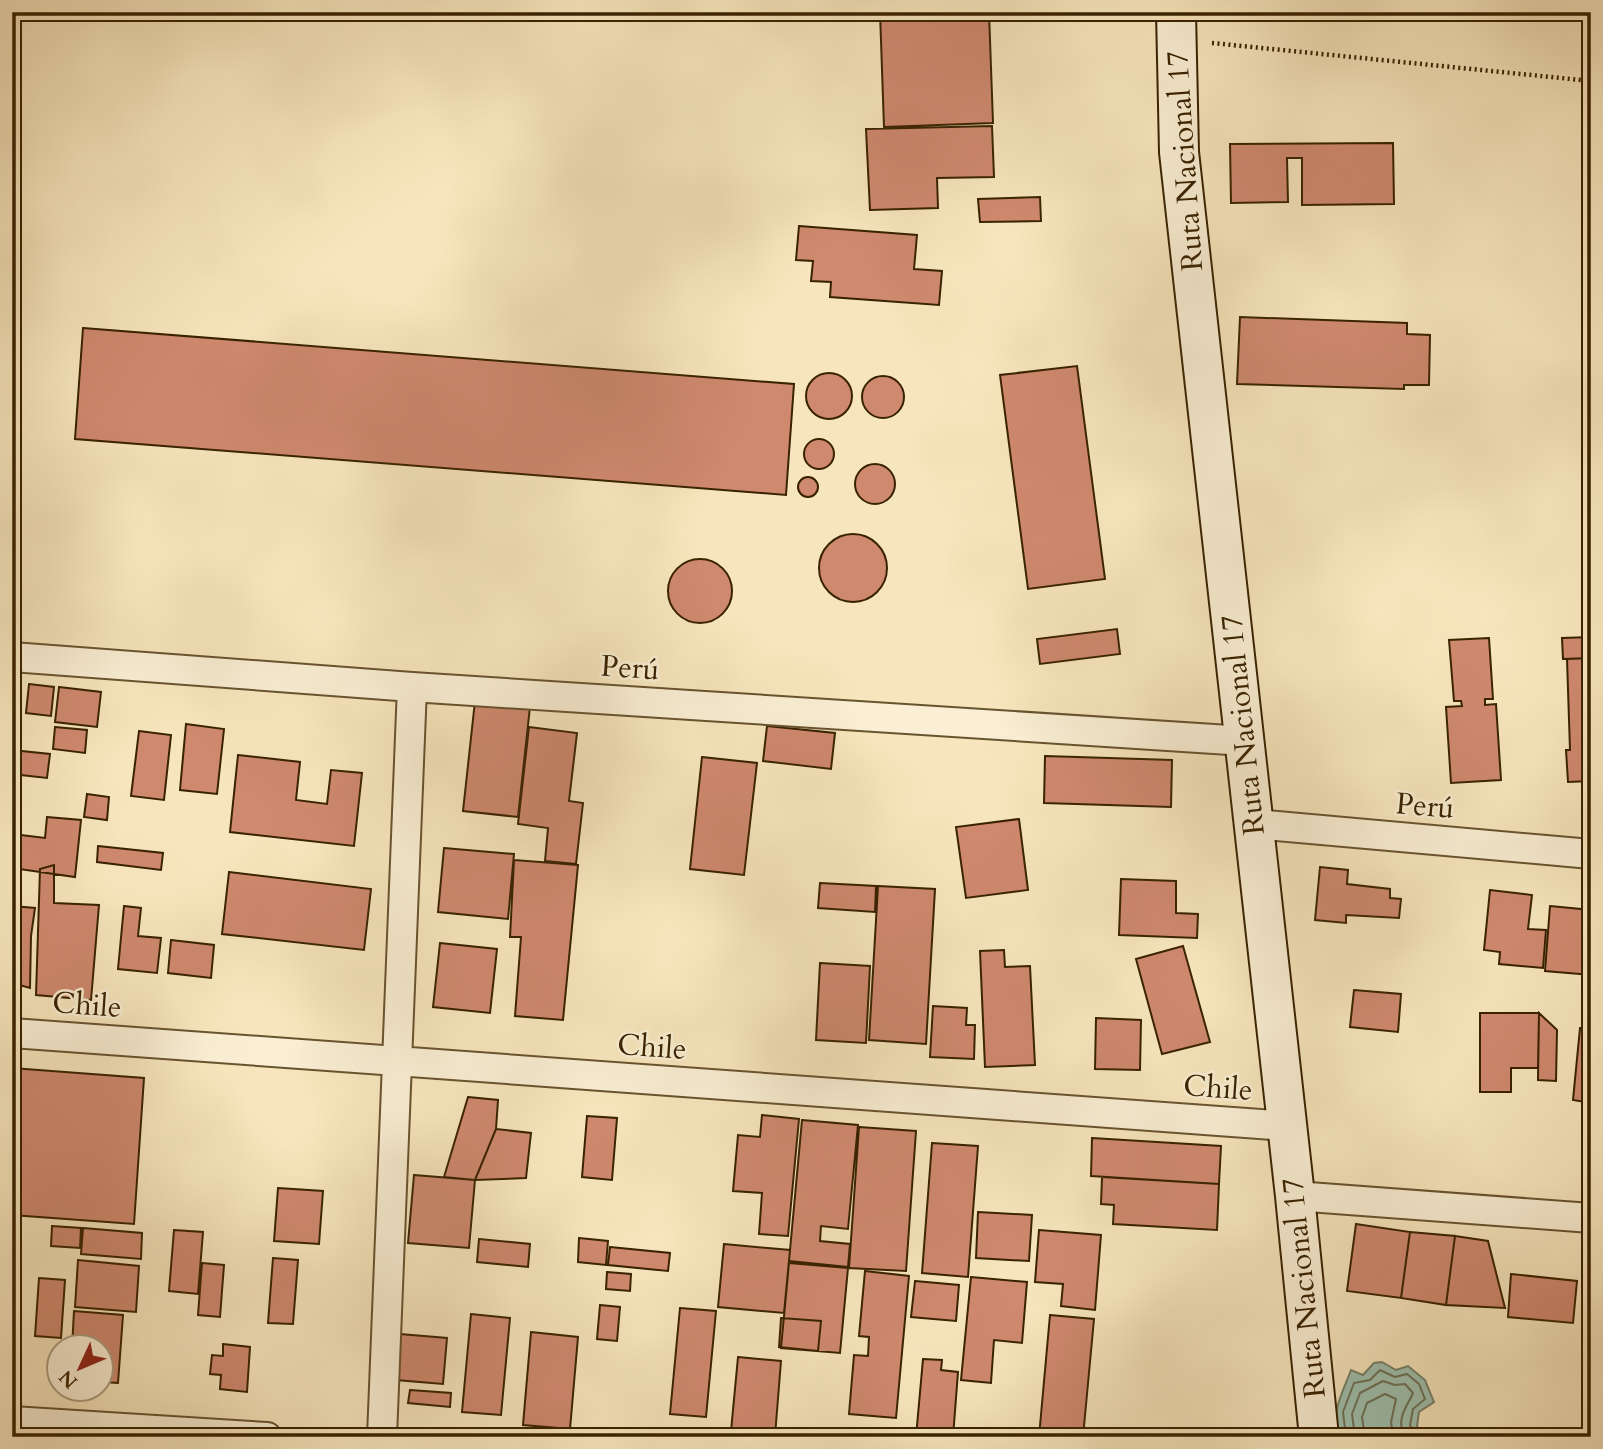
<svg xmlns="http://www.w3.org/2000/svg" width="1603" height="1449" font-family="Cardo,serif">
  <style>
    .water { fill: #9ec0ae; stroke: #768168; stroke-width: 2 }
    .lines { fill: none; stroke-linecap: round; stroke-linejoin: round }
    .shore { stroke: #6c7157; stroke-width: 2 }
    .building { fill: #cf896f; stroke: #392200; stroke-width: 2 }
    .street-casing { stroke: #68532f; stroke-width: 32 }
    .secondary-casing { stroke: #392200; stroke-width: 42 }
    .path { stroke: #392200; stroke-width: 4.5; stroke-dasharray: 2 3.5; stroke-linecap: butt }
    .street { stroke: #faefd4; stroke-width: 28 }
    .secondary { stroke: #faefd4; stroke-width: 38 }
    .labels { text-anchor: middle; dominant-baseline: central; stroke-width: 5; stroke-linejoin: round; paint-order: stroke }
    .street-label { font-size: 30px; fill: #392200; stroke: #faefd4 }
  </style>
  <rect width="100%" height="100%" fill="#f7e6bd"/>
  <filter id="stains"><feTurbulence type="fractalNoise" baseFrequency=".00286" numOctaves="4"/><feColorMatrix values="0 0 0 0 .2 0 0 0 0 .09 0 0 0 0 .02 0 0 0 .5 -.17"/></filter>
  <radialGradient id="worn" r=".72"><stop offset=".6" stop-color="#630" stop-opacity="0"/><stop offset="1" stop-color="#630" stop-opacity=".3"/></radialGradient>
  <path class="water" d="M1382,1362L1396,1370L1408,1366L1425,1380L1434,1402L1419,1412L1417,1426L1425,1437H1340C1329,1414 1343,1392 1351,1370L1363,1375L1374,1363Z"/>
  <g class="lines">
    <path class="shore" d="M1346,1437L1343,1412L1354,1383L1370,1380L1380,1370L1395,1377L1407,1374L1419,1384L1425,1399L1413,1409L1410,1425L1416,1437
      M1355,1437L1352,1414L1360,1393L1383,1381L1395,1385L1405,1384L1413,1393C1407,1407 1395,1419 1405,1437
      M1365,1437L1362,1417L1367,1403L1385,1394L1396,1399L1391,1422L1393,1437"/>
  </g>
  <path class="building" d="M880,12H989L993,123L884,127Z
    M992,126L994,177L937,178L938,208L870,210L866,129Z
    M1393,143L1394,204L1302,205V158H1287L1288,202L1231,203L1230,144Z
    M1040,197L1041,221L980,222L978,199Z
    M799,226L917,235L914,269L942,271L939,305L830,297L831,282L811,281L813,261L796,260Z
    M1240,317L1407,323V334L1430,335L1429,385H1404V389L1237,384Z
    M83,328L794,384L786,495L75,439Z
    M1077,366L1105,579L1028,589L1000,375Z
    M806 396a23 23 0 1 1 46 0a23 23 0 1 1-46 0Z
    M862 397a21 21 0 1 1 42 0a21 21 0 1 1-42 0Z
    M804 454a15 15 0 1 1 30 0a15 15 0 1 1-30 0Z
    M855 484a20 20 0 1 1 40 0a20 20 0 1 1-40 0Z
    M798 487a10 10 0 1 1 20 0a10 10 0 1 1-20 0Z
    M819 568a34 34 0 1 1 68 0a34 34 0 1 1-68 0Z
    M668 591a32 32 0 1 1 64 0a32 32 0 1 1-64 0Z
    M1117,629L1120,654L1040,664L1037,639Z
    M1591,637V658L1563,659L1562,638Z
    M1489,638L1493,699H1485V705L1496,704L1501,780L1451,783L1446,707L1462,706L1461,701H1454L1449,640Z
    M1591,658V781L1568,782L1566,750H1570L1567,659Z
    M29,684L54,687L51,716L26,713Z
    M59,687L101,692L97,727L55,722Z
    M475,701L530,707L518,817L463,811Z
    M186,724L224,729L217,794L180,790Z
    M767,726L835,733L831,769L763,761Z
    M55,727L87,730L85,753L53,749Z
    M529,727L577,733L569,801L583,803L576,864L545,861L548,828L518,824Z
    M139,731L171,735L164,800L131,796Z
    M12,750L50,754L47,778L12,774Z
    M238,755L300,762L296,800L327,804L331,770L362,773L354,846L230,832Z
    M1045,756L1172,760L1171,807L1044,803Z
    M702,757L757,763L744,875L690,869Z
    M87,794L109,797L107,820L84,817Z
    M47,817L81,820L75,877L12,868V834L45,838Z
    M1019,819L1028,890L966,898L956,827Z
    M98,846L163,853L161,870L97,862Z
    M444,848L514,854L508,919L438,912Z
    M514,860L578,865L563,1020L515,1016L521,937H510Z
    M54,865V903L99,905L91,1000L36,995L40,869Z
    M1320,867L1348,870L1347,884L1390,889V898L1401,899L1399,918L1346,915V923L1315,920Z
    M229,872L371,889L364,950L222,934Z
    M1121,879L1176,881V913L1198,914L1197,938L1119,935Z
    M820,883L876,886L875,912L818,908Z
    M878,886L935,889L926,1044L869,1040Z
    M1490,890L1532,895L1528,929L1546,930L1543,968L1499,964L1500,952L1484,950Z
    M12,906L35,908L31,936L30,988L12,983Z
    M124,906L141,908L138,936L161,938L157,973L118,969Z
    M1550,906L1591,910V975L1545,971Z
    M171,940L214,945L211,978L168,973Z
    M440,943L497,949L490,1013L433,1007Z
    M1183,946L1210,1042L1162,1054L1136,959Z
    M1004,950L1005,967L1030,966L1035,1065L985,1067L980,951Z
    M820,963L870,966L866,1043L816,1040Z
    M1354,990L1401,994L1398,1032L1350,1027Z
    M933,1006L967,1008L966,1025H975L974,1059L930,1057Z
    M1480,1013H1539L1538,1068H1511V1092H1480Z
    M1539,1013L1557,1030L1556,1081L1538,1080Z
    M1096,1018L1141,1020L1140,1070L1095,1069Z
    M1580,1028L1591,1029V1103L1573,1100Z
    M12,1068L144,1078L134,1224L12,1215Z
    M468,1097L498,1100L496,1129L475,1180L444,1177Z
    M762,1115L799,1119L788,1236L759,1234L762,1193L733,1191L738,1135L760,1137Z
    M587,1116L617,1118L612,1180L582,1177Z
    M802,1120L858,1125L848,1229L821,1226L820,1241L850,1244L848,1267L789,1261Z
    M859,1127L916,1131L906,1271L849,1268Z
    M496,1129L531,1133L526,1178L475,1180Z
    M1092,1138L1221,1146L1219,1184L1091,1176Z
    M932,1143L978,1146L968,1277L922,1273Z
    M414,1175L475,1180L469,1248L408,1243Z
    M1102,1177L1219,1184L1217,1230L1113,1224L1114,1205L1101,1204Z
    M278,1188L323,1191L319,1244L274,1241Z
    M978,1212L1032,1215L1029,1261L976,1258Z
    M1356,1224L1410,1232L1401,1298L1347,1291Z
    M52,1226L81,1228L80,1248L51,1246Z
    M83,1228L142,1233L141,1259L81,1254Z
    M174,1230L203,1232L198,1294L169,1291Z
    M1039,1230L1101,1235L1095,1310L1061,1306L1063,1284L1035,1282Z
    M1410,1232L1455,1236L1446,1305L1401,1298Z
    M1455,1236L1488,1241L1505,1308L1446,1305Z
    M579,1238L608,1241L606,1265L578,1262Z
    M479,1239L530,1244L528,1267L477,1262Z
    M724,1244L790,1250L784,1313L718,1307Z
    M610,1247L670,1253L668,1271L608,1265Z
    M273,1258L298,1260L293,1324L268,1323Z
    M78,1260L139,1266L136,1312L75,1307Z
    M202,1263L224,1265L220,1317L198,1315Z
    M789,1263L848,1268L840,1353L781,1348Z
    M865,1271L909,1276L896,1418L849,1414L854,1355L868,1356L869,1337L859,1336Z
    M607,1272L631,1274L630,1291L606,1289Z
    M1511,1274L1577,1281L1573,1323L1508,1317Z
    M971,1277L1027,1282L1022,1343L994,1340L991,1383L961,1380Z
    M39,1278L65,1280L61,1338L35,1336Z
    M1587,1279H1591V1331L1583,1330Z
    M915,1281L959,1285L956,1321L911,1317Z
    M600,1305L620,1307L617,1341L597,1339Z
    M680,1308L716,1311L706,1417L670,1414Z
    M74,1311L123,1315L118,1383L102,1382V1348H72Z
    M471,1314L510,1318L501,1415L462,1412Z
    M1050,1315L1094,1319L1083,1437H1039Z
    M781,1318L821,1321L818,1351L779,1347Z
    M531,1332L578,1337L570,1429L523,1425Z
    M400,1334L447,1338L443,1384L396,1380Z
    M223,1344L250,1347L247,1392L220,1389L221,1375L210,1374L212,1355L223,1356Z
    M738,1357L781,1361L775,1436L731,1431Z
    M923,1359L942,1360L941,1370L958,1372L953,1437H916Z
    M410,1390L451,1393L450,1407L408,1403Z"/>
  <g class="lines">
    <defs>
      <path id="street" d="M12,657L412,687L1245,741
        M1254,824L1591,854
        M12,1033L1287,1126
        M1295,1196L1591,1218
        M12,1421L267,1437
        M382,1437L412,687"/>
      <path id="secondary" d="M1176,12L1179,152L1295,1196L1319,1437"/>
    </defs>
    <use href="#street" class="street-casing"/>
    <use href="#secondary" class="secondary-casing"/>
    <path class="path" d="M1212,43L1591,81"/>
    <use href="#street" class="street"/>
    <use href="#secondary" class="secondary"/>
  </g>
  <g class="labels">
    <g class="street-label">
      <text transform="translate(1185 161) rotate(-94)">Ruta Nacional 17</text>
      <text transform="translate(630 668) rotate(4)">Perú</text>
      <text transform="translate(1243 725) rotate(-96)">Ruta Nacional 17</text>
      <text transform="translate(1425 806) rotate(5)">Perú</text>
      <text transform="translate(87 1005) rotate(4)">Chile</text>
      <text transform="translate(652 1047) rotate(4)">Chile</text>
      <text transform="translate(1218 1088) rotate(4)">Chile</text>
      <text transform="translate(1304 1288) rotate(-96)">Ruta Nacional 17</text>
    </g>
  </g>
  <rect width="1603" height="1449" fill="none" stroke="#f7e6bd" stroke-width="42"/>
  <rect x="14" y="14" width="1575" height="1421" fill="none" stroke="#392200" stroke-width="3.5"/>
  <rect x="21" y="21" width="1561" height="1407" fill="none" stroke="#392200" stroke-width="2"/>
  <g transform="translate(80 1368) rotate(226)"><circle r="33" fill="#faefd4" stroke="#ad9d7f" stroke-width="2"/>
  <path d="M0-5L12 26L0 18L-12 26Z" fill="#8f2418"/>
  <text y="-10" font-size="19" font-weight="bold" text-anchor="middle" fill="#392200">N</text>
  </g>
  <rect width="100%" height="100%" filter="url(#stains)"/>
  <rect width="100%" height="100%" fill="url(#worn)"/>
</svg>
